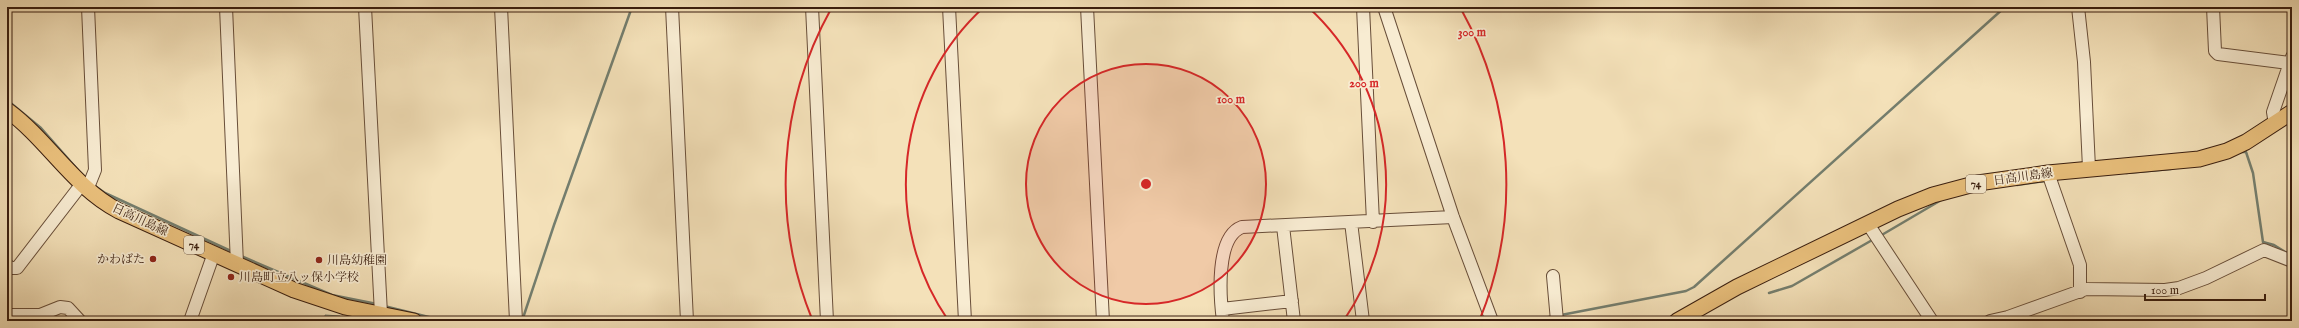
<svg xmlns="http://www.w3.org/2000/svg" width="2299" height="328" font-family="'IM FELL English','Noto Serif JP',serif">
  <style>
    .water { fill: #9cbeae; stroke: #747e6e }
    .lines { fill: none; stroke-linecap: round; stroke-linejoin: round }
    .stream { stroke: #747e6e; stroke-width: 2.5 }
    .minor-casing { stroke: #684e39; stroke-width: 14 }
    .major-casing { stroke: #391d0e; stroke-width: 17 }
    .minor { stroke: #f8ecd2; stroke-width: 12 }
    .major { stroke: #eac07c; stroke-width: 15 }
    .ring { fill: none; stroke: #d62828; stroke-width: 2 }
    .poi-dot { fill: #8f2418; stroke: #f8ecd2; stroke-width: 1.5 }
    .labels { text-anchor: middle; dominant-baseline: central; stroke-width: 3.5; stroke-linejoin: round; paint-order: stroke }
    .shield { fill: #f8ecd2; stroke: #725b49; stroke-width: 1 }
    .shield-label { font-size: 11px; font-weight: bold; fill: #391d0e }
    .street-label { font-size: 12px; fill: #391d0e; stroke: #f8ecd2 }
    .poi-label { font-size: 12px; fill: #391d0e; stroke: #f8ecd2; text-anchor: start }
    .centre { fill: #d62828; stroke: #f8ecd2; stroke-width: 2 }
    .ring-label { font-size: 12px; text-anchor: middle; font-weight: bold; fill: #d62828; stroke: #f8ecd2; stroke-width: 3.5; stroke-linejoin: round; paint-order: stroke }
  </style>
  <rect width="100%" height="100%" fill="#f4e1b9"/>
  <filter id="stains"><feTurbulence type="fractalNoise" baseFrequency=".005" numOctaves="4"/><feColorMatrix values="0 0 0 0 .2 0 0 0 0 .09 0 0 0 0 .02 0 0 0 .5 -.17"/></filter>
  <radialGradient id="worn" r=".72"><stop offset=".6" stop-color="#630" stop-opacity="0"/><stop offset="1" stop-color="#630" stop-opacity=".3"/></radialGradient>
  <path class="water" d="M325,315L340,316V321H325Z"/>
  <g class="lines">
    <path class="stream" d="M7,100L41,128L78,170
      M2239,152H2246L2253,173L2263,242L2274,245L2290,255
      M2126,173L2171,169
      M2017,185L2045,181
      M95,186L105,193L233,252
      M1880,236L1943,199
      M241,256L332,295L377,304
      M1769,293L1792,286L1874,239
      M384,306L445,321
      M1561,315L1686,291L1694,287L2005,7
      M522,321L554,225L632,7
      M1528,321L1554,316"/>
    <defs>
      <path id="minor" d="M226,7L237,264
        M365,7L381,314
        M501,7L516,321
        M672,7L687,321
        M812,7L827,321
        M949,7L965,321
        M1087,7L1103,321
        M1363,7L1373,222
        M1384,7L1453,217L1492,321
        M2078,7L2084,62L2089,168
        M2213,7L2215,51L2218,54L2289,63
        M2275,124L2273,112L2292,57
        M2048,173L2080,265V292
        M87,190L95,170L88,7
        M1351,222L1363,321
        M1868,224L1932,321
        M1283,226L1294,321
        M7,265L11,268H17L81,185
        M1553,276L1557,321
        M1222,309L1292,301
        M7,315H40L60,307L68,308L80,321
        M190,321L214,253
        M1223,321C1220,298 1215,237 1242,227L1453,217
        M1990,321L2008,317L2086,289L2165,290L2179,288L2206,278L2264,250L2292,261"/>
      <path id="major" d="M7,110C48,140 73,187 119,211L294,290L345,307L414,321
        M1677,321L1737,287L1898,209L1933,195L1978,183L2048,173L2199,159L2227,151L2246,142L2292,112"/>
    </defs>
    <use href="#minor" class="minor-casing"/>
    <use href="#major" class="major-casing"/>
    <use href="#minor" class="minor"/>
    <use href="#major" class="major"/>
  </g>
  <circle cx="1146" cy="184" r="120" fill="#d62828" fill-opacity=".12"/>
  <g class="ring">
    <circle cx="1146" cy="184" r="120"/>
    <path d="M948 320A240 240 0 0 1 984 7M1308 7A240 240 0 0 1 1344 320"/>
    <path d="M812 319A360 360 0 0 1 831 9M1461 9A360 360 0 0 1 1480 319"/>
  </g>
  <g class="poi-dot">
    <circle cx="153" cy="259" r="4"/>
    <circle cx="319" cy="260" r="4"/>
    <circle cx="231" cy="277" r="4"/>
  </g>
  <g class="labels">
    <g class="shield">
      <rect x="1966" y="175" width="20" height="18" rx="3"/>
      <rect x="184" y="236" width="20" height="18" rx="3"/>
    </g>
    <g class="shield-label">
      <text x="1976" y="184">74</text>
      <text x="194" y="245">74</text>
    </g>
    <g class="street-label">
      <text transform="translate(2023 177) rotate(-8)">日高川島線</text>
      <text transform="translate(140 220) rotate(25)">日高川島線</text>
    </g>
    <g class="poi-label">
      <text x="145" y="259" text-anchor="end">かわばた</text>
      <text x="327" y="260">川島幼稚園</text>
      <text x="239" y="277">川島町立八ッ保小学校</text>
    </g>
  </g>
  <circle cx="1146" cy="184" r="6" class="centre"/>
  <g class="ring-label">
    <text x="1472" y="36">300 m</text>
    <text x="1364" y="87">200 m</text>
    <text x="1231" y="103">100 m</text>
  </g>
  <rect width="2299" height="328" fill="none" stroke="#f4e1b9" stroke-width="24"/>
  <rect x="8" y="8" width="2283" height="312" fill="none" stroke="#391d0e" stroke-width="2"/>
  <rect x="12" y="12" width="2275" height="304" fill="none" stroke="#391d0e"/>
  <path d="M2145 294v6h120v-6" fill="none" stroke="#391d0e" stroke-width="2"/>
  <text x="2151" y="294" font-size="12" fill="#391d0e" stroke="#f8ecd2" stroke-width="3" paint-order="stroke">100 m</text>
  <rect width="100%" height="100%" filter="url(#stains)"/>
  <rect width="100%" height="100%" fill="url(#worn)"/>
</svg>
